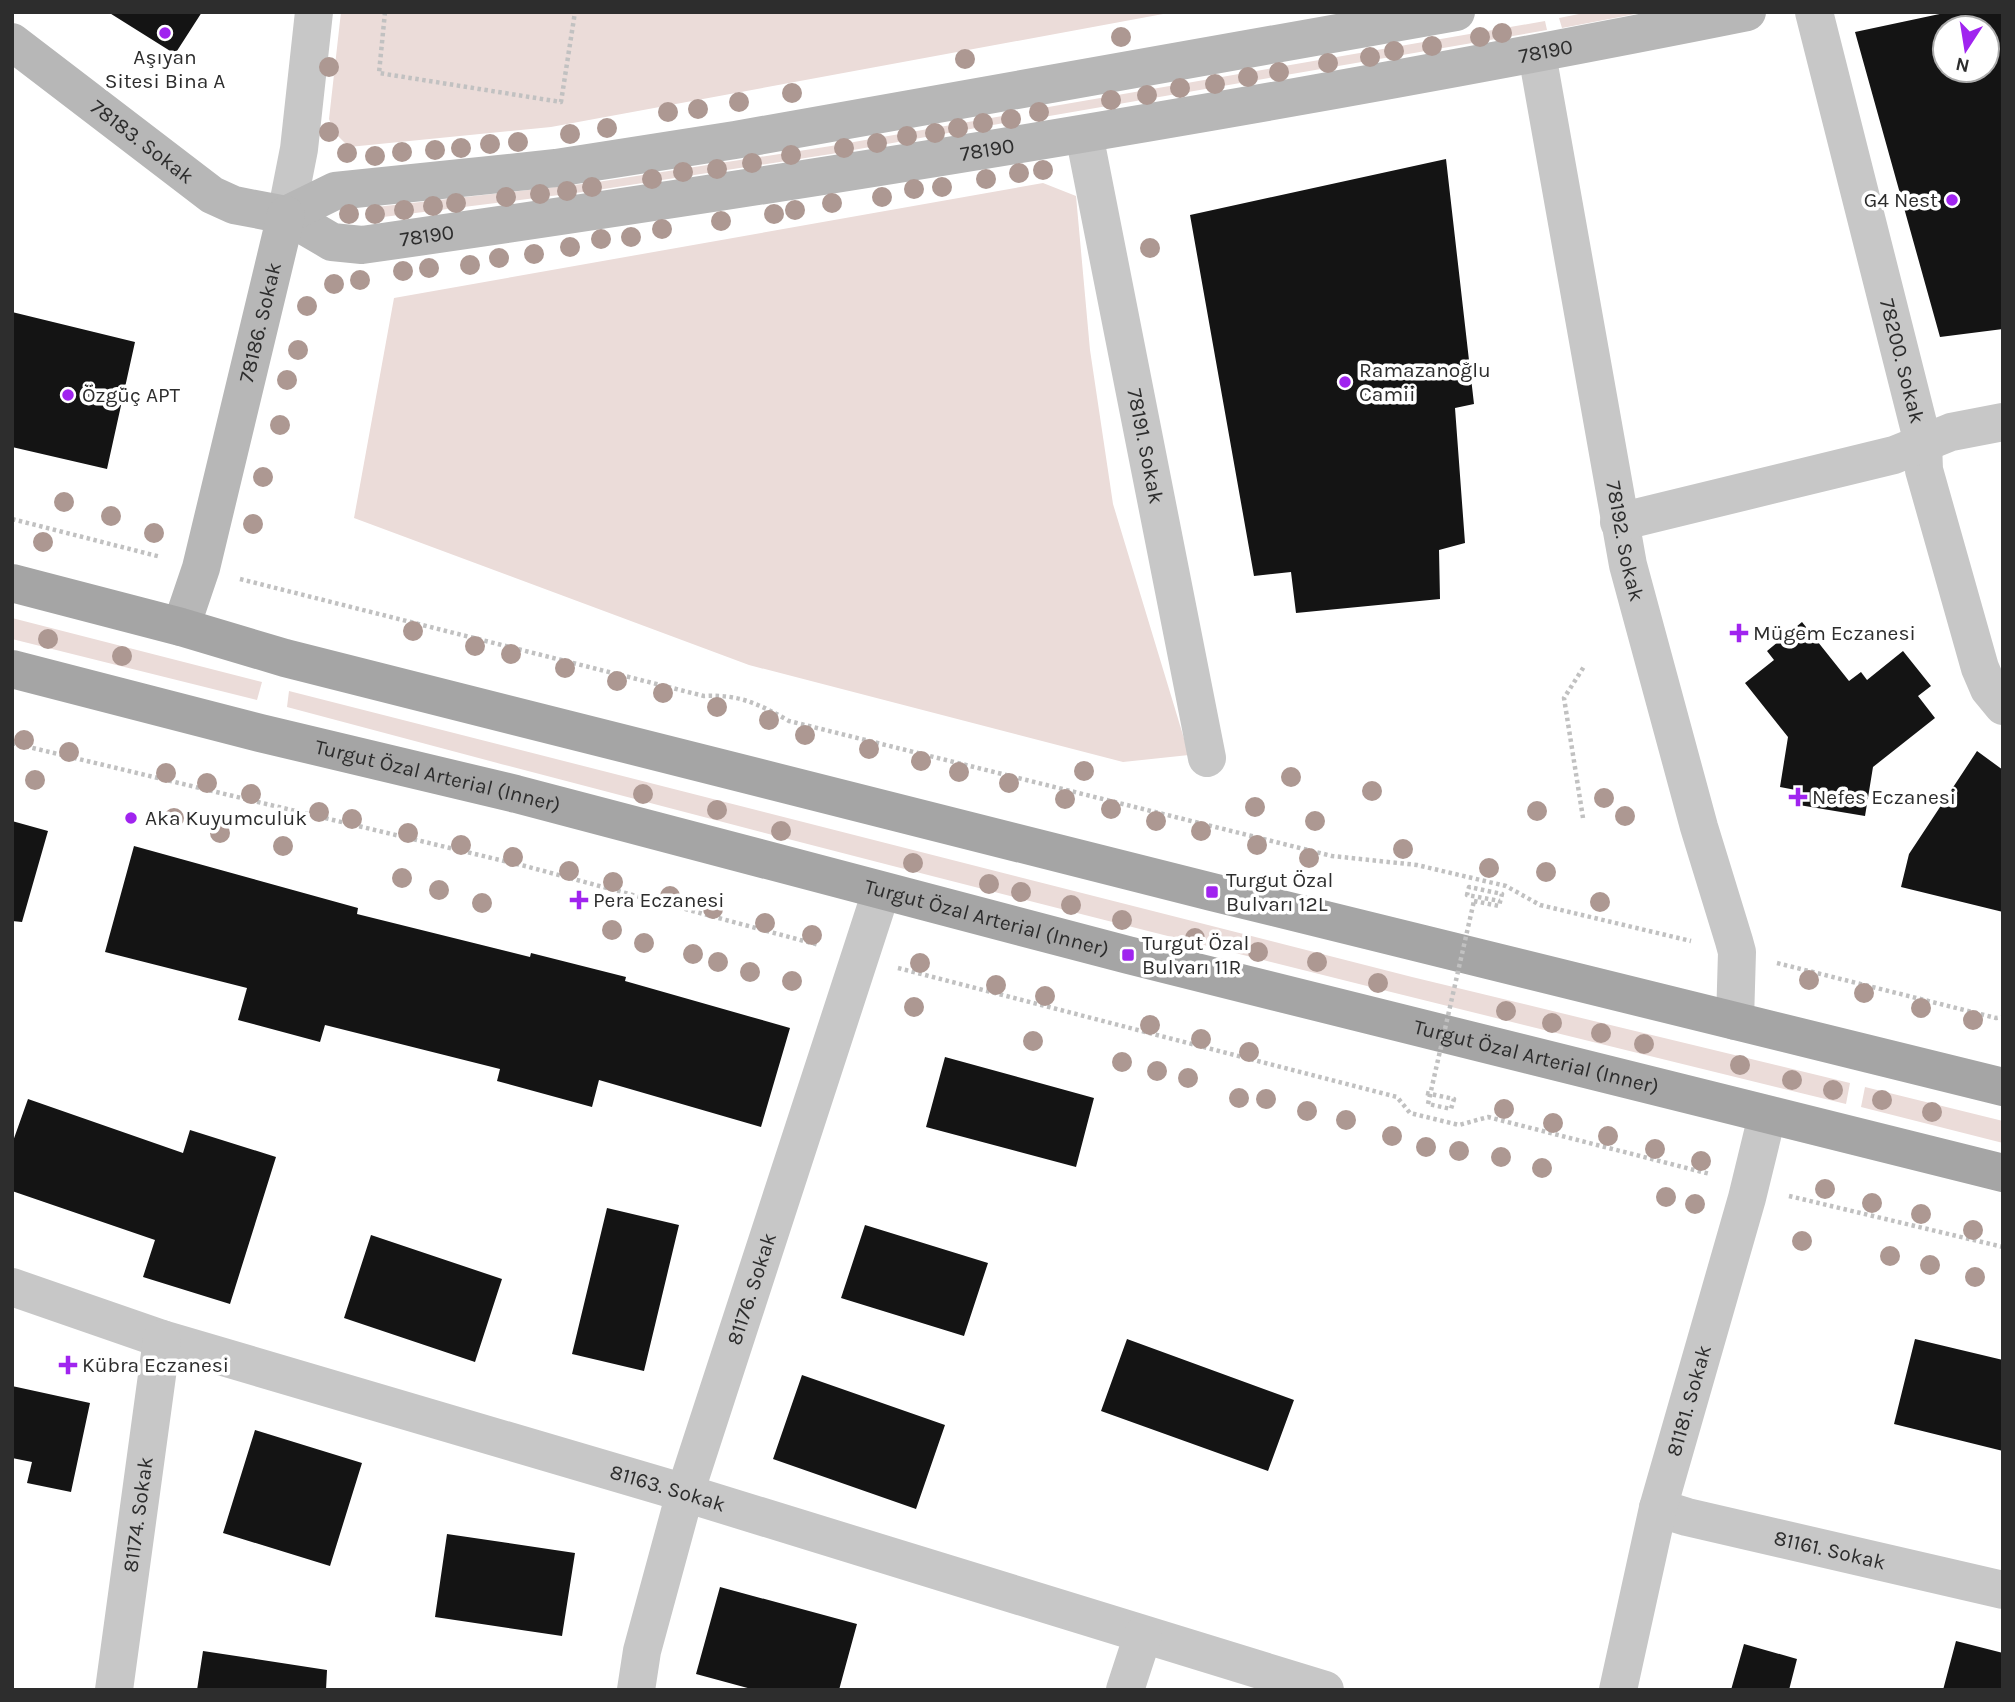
<svg xmlns="http://www.w3.org/2000/svg" width="2015" height="1702" font-family="Karla,sans-serif">
  <style>
    .green { fill: #ebdcd9 }
    .building { fill: #141414; fill-rule: evenodd }
    .lines { fill: none; stroke-linecap: round; stroke-linejoin: round }
    .path { stroke: #c1c1c1; stroke-width: 4.5; stroke-dasharray: 3.5 3.5; stroke-linecap: butt }
    .street { stroke: #c7c7c7; stroke-width: 38 }
    .secondary { stroke: #b7b7b7; stroke-width: 38 }
    .primary { stroke: #a5a5a5; stroke-width: 38 }
    .path-bridge { stroke: #c1c1c1; stroke-width: 4.5; stroke-dasharray: 3.5 3.5; stroke-linecap: butt }
    .tree { fill: #ad9892 }
    .poi-dot { fill: #a024ef; stroke: #fff; stroke-width: 2.5 }
    .labels { text-anchor: middle; dominant-baseline: central; stroke-width: 7; stroke-linejoin: round; paint-order: stroke }
    .street-label { font-size: 21px; fill: #2d2d2d; stroke: #fff }
    .poi-label { font-size: 21px; fill: #2d2d2d; stroke: #fff; text-anchor: start }
  </style>
  <rect width="100%" height="100%" fill="#fff"/>
  <path class="green" d="M341,12H1174L551,127L349,147L334,132L329,119Z
    M1589,12H1646L1562,28L1559,18Z
    M1545,21L1547,30L1032,119L1031,110Z
    M1020,113L1021,120L831,154L591,191L367,219V208L591,183L831,146Z
    M1043,183L1076,196L1090,350L1113,504L1189,755L1123,762L749,665L354,518L394,298Z
    M12,618L262,682L257,700L12,639Z
    M289,691L1412,977L1850,1083L1846,1104C1325,977 805,846 287,707Z
    M1865,1087L2003,1121V1143L1861,1107Z"/>
  <path class="building" d="M108,12H202L175,54Z
    M1949,12H2003V329L1940,337L1855,32ZM1945,28H1987V70H1945Z
    M1446,159L1474,404L1455,408L1465,543L1439,550L1440,599L1296,613L1291,572L1254,576L1190,215Z
    M12,312L135,342L107,469L12,447Z
    M1802,622L1849,681L1861,672L1867,680L1903,651L1931,686L1918,696L1935,718L1873,767L1865,816L1799,805L1801,791L1780,787L1788,737L1745,683L1774,660L1767,651Z
    M1977,751L2003,770V912L1901,887L1909,854Z
    M12,821L48,831L22,922L12,921Z
    M134,846L358,908L357,914L530,957L531,953L626,977L625,981L790,1028L761,1127L599,1080L592,1107L497,1081L500,1069L325,1025L320,1042L238,1020L247,988L105,952Z
    M945,1057L1094,1098L1076,1167L926,1127Z
    M28,1099L183,1153L190,1130L276,1157L230,1304L143,1277L155,1240L12,1191V1144Z
    M607,1208L679,1225L644,1371L572,1354Z
    M865,1225L988,1263L964,1336L841,1298Z
    M371,1235L502,1279L475,1362L344,1318Z
    M1127,1339L1294,1400L1268,1471L1101,1411Z
    M1915,1339L2003,1360V1451L1894,1424Z
    M802,1375L945,1425L916,1509L773,1459Z
    M12,1386L90,1403L71,1492L27,1483L32,1462L12,1458Z
    M255,1430L362,1463L330,1566L223,1533Z
    M447,1534L575,1553L562,1636L435,1617Z
    M720,1587L857,1624L839,1690H755L696,1674Z
    M1956,1641L2003,1653V1690H1943Z
    M1744,1644L1797,1659L1789,1690H1731Z
    M203,1651L327,1670L326,1690H197Z"/>
  <g class="lines">
    <path class="path" d="M385,12L379,73L561,102L575,12
      M12,519L161,557
      M240,579L704,696C739,694 759,704 789,721L1332,856L1417,865L1506,886L1540,905L1691,941
      M12,743L525,866L819,945
      M1583,818L1564,698L1585,665
      M1474,901L1499,906L1502,894L1469,887L1467,895L1500,901
      M1777,963L1996,1018L2003,1017
      M898,968L1397,1097L1410,1113L1459,1125L1488,1117L1710,1174
      M1426,1093L1454,1099L1451,1109L1428,1104
      M1789,1196L2003,1247"/>
    <g class="street">
      <path id="s1" d="M1814,12L1923,443L1924,470L1980,668L1989,689L2003,706"/>
      <path id="s2" d="M1537,54L1628,565L1699,827L1734,941L1737,952L1735,1021"/>
      <path id="s3" d="M1084,134L1207,758"/>
      <path d="M286,215L299,149L314,12"/>
      <path d="M1619,522L1894,455L1951,432L2003,422"/>
      <path id="s4" d="M12,1287L162,1339L685,1493L1325,1690"/>
      <path id="s5" d="M1658,1508L1687,1517L2003,1590"/>
      <path id="s6" d="M114,1690L162,1339"/>
      <path id="s7" d="M636,1690L642,1651L685,1493L881,892"/>
      <path d="M1125,1690L1143,1635"/>
      <path id="s8" d="M1618,1690L1658,1508L1747,1198L1767,1116"/>
    </g>
    <g class="secondary">
      <path id="s9" d="M12,42L212,195L234,205L286,215L332,242L362,245C825,179 1288,104 1747,12"/>
      <path d="M286,215L335,191L556,168L735,140L1456,12"/>
      <path id="s10" d="M181,627L201,568L286,215"/>
    </g>
    <g class="primary">
      <path d="M12,583L181,627L285,658L1212,892L2003,1087"/>
      <path id="s11" d="M12,669L260,733L516,794L1128,955L2003,1173"/>
    </g>
    <path class="path-bridge" d="M1428,1104L1474,901"/>
  </g>
  <g class="tree">
    <circle cx="1502" cy="33" r="10"/>
    <circle cx="1121" cy="37" r="10"/>
    <circle cx="1480" cy="37" r="10"/>
    <circle cx="1432" cy="46" r="10"/>
    <circle cx="1394" cy="51" r="10"/>
    <circle cx="1370" cy="57" r="10"/>
    <circle cx="965" cy="59" r="10"/>
    <circle cx="1328" cy="63" r="10"/>
    <circle cx="329" cy="67" r="10"/>
    <circle cx="1279" cy="72" r="10"/>
    <circle cx="1248" cy="77" r="10"/>
    <circle cx="1215" cy="84" r="10"/>
    <circle cx="1180" cy="88" r="10"/>
    <circle cx="792" cy="93" r="10"/>
    <circle cx="1147" cy="95" r="10"/>
    <circle cx="1111" cy="100" r="10"/>
    <circle cx="739" cy="102" r="10"/>
    <circle cx="698" cy="109" r="10"/>
    <circle cx="668" cy="112" r="10"/>
    <circle cx="1039" cy="112" r="10"/>
    <circle cx="1011" cy="119" r="10"/>
    <circle cx="983" cy="123" r="10"/>
    <circle cx="607" cy="128" r="10"/>
    <circle cx="958" cy="128" r="10"/>
    <circle cx="329" cy="132" r="10"/>
    <circle cx="935" cy="133" r="10"/>
    <circle cx="570" cy="134" r="10"/>
    <circle cx="907" cy="136" r="10"/>
    <circle cx="518" cy="142" r="10"/>
    <circle cx="877" cy="143" r="10"/>
    <circle cx="490" cy="144" r="10"/>
    <circle cx="461" cy="148" r="10"/>
    <circle cx="844" cy="148" r="10"/>
    <circle cx="435" cy="150" r="10"/>
    <circle cx="402" cy="152" r="10"/>
    <circle cx="347" cy="153" r="10"/>
    <circle cx="791" cy="155" r="10"/>
    <circle cx="375" cy="156" r="10"/>
    <circle cx="752" cy="163" r="10"/>
    <circle cx="717" cy="169" r="10"/>
    <circle cx="1043" cy="170" r="10"/>
    <circle cx="683" cy="172" r="10"/>
    <circle cx="1019" cy="173" r="10"/>
    <circle cx="652" cy="179" r="10"/>
    <circle cx="986" cy="179" r="10"/>
    <circle cx="592" cy="187" r="10"/>
    <circle cx="942" cy="187" r="10"/>
    <circle cx="914" cy="189" r="10"/>
    <circle cx="567" cy="191" r="10"/>
    <circle cx="540" cy="194" r="10"/>
    <circle cx="506" cy="197" r="10"/>
    <circle cx="882" cy="197" r="10"/>
    <circle cx="456" cy="203" r="10"/>
    <circle cx="832" cy="203" r="10"/>
    <circle cx="433" cy="206" r="10"/>
    <circle cx="404" cy="210" r="10"/>
    <circle cx="795" cy="210" r="10"/>
    <circle cx="349" cy="214" r="10"/>
    <circle cx="375" cy="214" r="10"/>
    <circle cx="774" cy="214" r="10"/>
    <circle cx="721" cy="221" r="10"/>
    <circle cx="662" cy="229" r="10"/>
    <circle cx="631" cy="237" r="10"/>
    <circle cx="601" cy="239" r="10"/>
    <circle cx="570" cy="247" r="10"/>
    <circle cx="1150" cy="248" r="10"/>
    <circle cx="534" cy="254" r="10"/>
    <circle cx="499" cy="258" r="10"/>
    <circle cx="470" cy="265" r="10"/>
    <circle cx="429" cy="268" r="10"/>
    <circle cx="403" cy="271" r="10"/>
    <circle cx="360" cy="280" r="10"/>
    <circle cx="334" cy="284" r="10"/>
    <circle cx="307" cy="306" r="10"/>
    <circle cx="298" cy="350" r="10"/>
    <circle cx="287" cy="380" r="10"/>
    <circle cx="280" cy="425" r="10"/>
    <circle cx="263" cy="477" r="10"/>
    <circle cx="64" cy="502" r="10"/>
    <circle cx="111" cy="516" r="10"/>
    <circle cx="253" cy="524" r="10"/>
    <circle cx="154" cy="533" r="10"/>
    <circle cx="43" cy="542" r="10"/>
    <circle cx="413" cy="631" r="10"/>
    <circle cx="48" cy="639" r="10"/>
    <circle cx="475" cy="646" r="10"/>
    <circle cx="511" cy="654" r="10"/>
    <circle cx="122" cy="656" r="10"/>
    <circle cx="565" cy="668" r="10"/>
    <circle cx="617" cy="681" r="10"/>
    <circle cx="663" cy="693" r="10"/>
    <circle cx="717" cy="707" r="10"/>
    <circle cx="769" cy="720" r="10"/>
    <circle cx="805" cy="735" r="10"/>
    <circle cx="24" cy="740" r="10"/>
    <circle cx="869" cy="749" r="10"/>
    <circle cx="69" cy="752" r="10"/>
    <circle cx="921" cy="761" r="10"/>
    <circle cx="1084" cy="771" r="10"/>
    <circle cx="959" cy="772" r="10"/>
    <circle cx="166" cy="773" r="10"/>
    <circle cx="1291" cy="777" r="10"/>
    <circle cx="35" cy="780" r="10"/>
    <circle cx="207" cy="783" r="10"/>
    <circle cx="1009" cy="783" r="10"/>
    <circle cx="1372" cy="791" r="10"/>
    <circle cx="251" cy="794" r="10"/>
    <circle cx="643" cy="794" r="10"/>
    <circle cx="1604" cy="798" r="10"/>
    <circle cx="1065" cy="799" r="10"/>
    <circle cx="1255" cy="807" r="10"/>
    <circle cx="1111" cy="809" r="10"/>
    <circle cx="717" cy="810" r="10"/>
    <circle cx="1537" cy="811" r="10"/>
    <circle cx="319" cy="812" r="10"/>
    <circle cx="1625" cy="816" r="10"/>
    <circle cx="174" cy="818" r="10"/>
    <circle cx="352" cy="819" r="10"/>
    <circle cx="1156" cy="821" r="10"/>
    <circle cx="1315" cy="821" r="10"/>
    <circle cx="781" cy="831" r="10"/>
    <circle cx="1201" cy="831" r="10"/>
    <circle cx="220" cy="833" r="10"/>
    <circle cx="408" cy="833" r="10"/>
    <circle cx="461" cy="845" r="10"/>
    <circle cx="1257" cy="845" r="10"/>
    <circle cx="283" cy="846" r="10"/>
    <circle cx="1403" cy="849" r="10"/>
    <circle cx="513" cy="857" r="10"/>
    <circle cx="1309" cy="858" r="10"/>
    <circle cx="913" cy="863" r="10"/>
    <circle cx="1489" cy="868" r="10"/>
    <circle cx="569" cy="871" r="10"/>
    <circle cx="1546" cy="872" r="10"/>
    <circle cx="402" cy="878" r="10"/>
    <circle cx="613" cy="882" r="10"/>
    <circle cx="989" cy="884" r="10"/>
    <circle cx="439" cy="890" r="10"/>
    <circle cx="1021" cy="892" r="10"/>
    <circle cx="670" cy="896" r="10"/>
    <circle cx="1600" cy="902" r="10"/>
    <circle cx="482" cy="903" r="10"/>
    <circle cx="1071" cy="905" r="10"/>
    <circle cx="713" cy="909" r="10"/>
    <circle cx="1122" cy="920" r="10"/>
    <circle cx="765" cy="923" r="10"/>
    <circle cx="612" cy="930" r="10"/>
    <circle cx="812" cy="935" r="10"/>
    <circle cx="1195" cy="938" r="10"/>
    <circle cx="644" cy="943" r="10"/>
    <circle cx="1258" cy="952" r="10"/>
    <circle cx="693" cy="954" r="10"/>
    <circle cx="718" cy="962" r="10"/>
    <circle cx="1317" cy="962" r="10"/>
    <circle cx="920" cy="963" r="10"/>
    <circle cx="750" cy="972" r="10"/>
    <circle cx="1809" cy="980" r="10"/>
    <circle cx="792" cy="981" r="10"/>
    <circle cx="1378" cy="983" r="10"/>
    <circle cx="996" cy="985" r="10"/>
    <circle cx="1864" cy="993" r="10"/>
    <circle cx="1045" cy="996" r="10"/>
    <circle cx="914" cy="1007" r="10"/>
    <circle cx="1921" cy="1008" r="10"/>
    <circle cx="1506" cy="1011" r="10"/>
    <circle cx="1973" cy="1020" r="10"/>
    <circle cx="1552" cy="1023" r="10"/>
    <circle cx="1150" cy="1025" r="10"/>
    <circle cx="1601" cy="1033" r="10"/>
    <circle cx="1201" cy="1039" r="10"/>
    <circle cx="1033" cy="1041" r="10"/>
    <circle cx="1644" cy="1044" r="10"/>
    <circle cx="1249" cy="1052" r="10"/>
    <circle cx="1122" cy="1062" r="10"/>
    <circle cx="1740" cy="1065" r="10"/>
    <circle cx="1157" cy="1071" r="10"/>
    <circle cx="1188" cy="1078" r="10"/>
    <circle cx="1792" cy="1080" r="10"/>
    <circle cx="1833" cy="1090" r="10"/>
    <circle cx="1239" cy="1098" r="10"/>
    <circle cx="1266" cy="1099" r="10"/>
    <circle cx="1882" cy="1100" r="10"/>
    <circle cx="1504" cy="1109" r="10"/>
    <circle cx="1307" cy="1111" r="10"/>
    <circle cx="1932" cy="1112" r="10"/>
    <circle cx="1346" cy="1120" r="10"/>
    <circle cx="1553" cy="1123" r="10"/>
    <circle cx="1392" cy="1136" r="10"/>
    <circle cx="1608" cy="1136" r="10"/>
    <circle cx="1426" cy="1147" r="10"/>
    <circle cx="1655" cy="1149" r="10"/>
    <circle cx="1459" cy="1151" r="10"/>
    <circle cx="1501" cy="1157" r="10"/>
    <circle cx="1701" cy="1161" r="10"/>
    <circle cx="1542" cy="1168" r="10"/>
    <circle cx="1825" cy="1189" r="10"/>
    <circle cx="1666" cy="1197" r="10"/>
    <circle cx="1872" cy="1203" r="10"/>
    <circle cx="1695" cy="1204" r="10"/>
    <circle cx="1921" cy="1214" r="10"/>
    <circle cx="1973" cy="1230" r="10"/>
    <circle cx="1802" cy="1241" r="10"/>
    <circle cx="1890" cy="1256" r="10"/>
    <circle cx="1930" cy="1265" r="10"/>
    <circle cx="1975" cy="1277" r="10"/>
  </g>
  <g class="poi-dot">
    <circle cx="165" cy="33" r="7"/>
    <circle cx="1952" cy="200" r="7"/>
    <circle cx="1345" cy="382" r="7"/>
    <circle cx="68" cy="395" r="7"/>
    <path d="M1735.5 622.5h7v7h7v7h-7v7h-7v-7h-7v-7h7z"/>
    <path d="M1794.5 786.5h7v7h7v7h-7v7h-7v-7h-7v-7h7z"/>
    <circle cx="131" cy="818" r="7"/>
    <rect x="1205" y="885" width="14" height="14" rx="3.5"/>
    <path d="M575.5 889.5h7v7h7v7h-7v7h-7v-7h-7v-7h7z"/>
    <rect x="1121" y="948" width="14" height="14" rx="3.5"/>
    <path d="M64.5 1354.5h7v7h7v7h-7v7h-7v-7h-7v-7h7z"/>
  </g>
  <g class="labels">
    <g class="street-label">
      <text stroke="none"><textPath href="#s9" startOffset="1612">78190</textPath></text>
      <text stroke="none"><textPath href="#s9" startOffset="164">78183. Sokak</textPath></text>
      <text stroke="none"><textPath href="#s9" startOffset="1045">78190</textPath></text>
      <text stroke="none"><textPath href="#s9" startOffset="478">78190</textPath></text>
      <text stroke="none"><textPath href="#s10" startOffset="315">78186. Sokak</textPath></text>
      <text stroke="none"><textPath href="#s1" startOffset="360">78200. Sokak</textPath></text>
      <text stroke="none"><textPath href="#s3" startOffset="318">78191. Sokak</textPath></text>
      <text stroke="none"><textPath href="#s2" startOffset="495">78192. Sokak</textPath></text>
      <text stroke="none"><textPath href="#s11" startOffset="439">Turgut Özal Arterial (Inner)</textPath></text>
      <text stroke="none"><textPath href="#s11" startOffset="1006">Turgut Özal Arterial (Inner)</textPath></text>
      <text stroke="none"><textPath href="#s11" startOffset="1573">Turgut Özal Arterial (Inner)</textPath></text>
      <text stroke="none"><textPath href="#s7" startOffset="418">81176. Sokak</textPath></text>
      <text stroke="none"><textPath href="#s8" startOffset="298">81181. Sokak</textPath></text>
      <text stroke="none"><textPath href="#s4" startOffset="686">81163. Sokak</textPath></text>
      <text stroke="none"><textPath href="#s6" startOffset="177">81174. Sokak</textPath></text>
      <text stroke="none"><textPath href="#s5" startOffset="177">81161. Sokak</textPath></text>
    </g>
    <g class="poi-label">
      <text x="165" y="57" text-anchor="middle">Aşıyan<tspan x="165" dy="24">Sitesi Bina A</tspan></text>
      <text x="1938" y="200" text-anchor="end">G4 Nest</text>
      <text x="1359" y="370">Ramazanoğlu<tspan x="1359" dy="24">Camii</tspan></text>
      <text x="82" y="395">Özgüç APT</text>
      <text x="1753" y="633">Mügem Eczanesi</text>
      <text x="1812" y="797">Nefes Eczanesi</text>
      <text x="145" y="818">Aka Kuyumculuk</text>
      <text x="1226" y="880">Turgut Özal<tspan x="1226" dy="24">Bulvarı 12L</tspan></text>
      <text x="593" y="900">Pera Eczanesi</text>
      <text x="1142" y="943">Turgut Özal<tspan x="1142" dy="24">Bulvarı 11R</tspan></text>
      <text x="82" y="1365">Kübra Eczanesi</text>
    </g>
  </g>
  <rect width="2015" height="1702" fill="none" stroke="#2d2d2d" stroke-width="28"/>
  <g transform="translate(1966 49) rotate(192)"><circle r="33" fill="#ffffff" stroke="#ababab" stroke-width="2"/>
  <path d="M0-5L12 26L0 18L-12 26Z" fill="#a024ef"/>
  <text y="-10" font-size="19" font-weight="bold" text-anchor="middle" fill="#2d2d2d">N</text>
  </g>
</svg>
